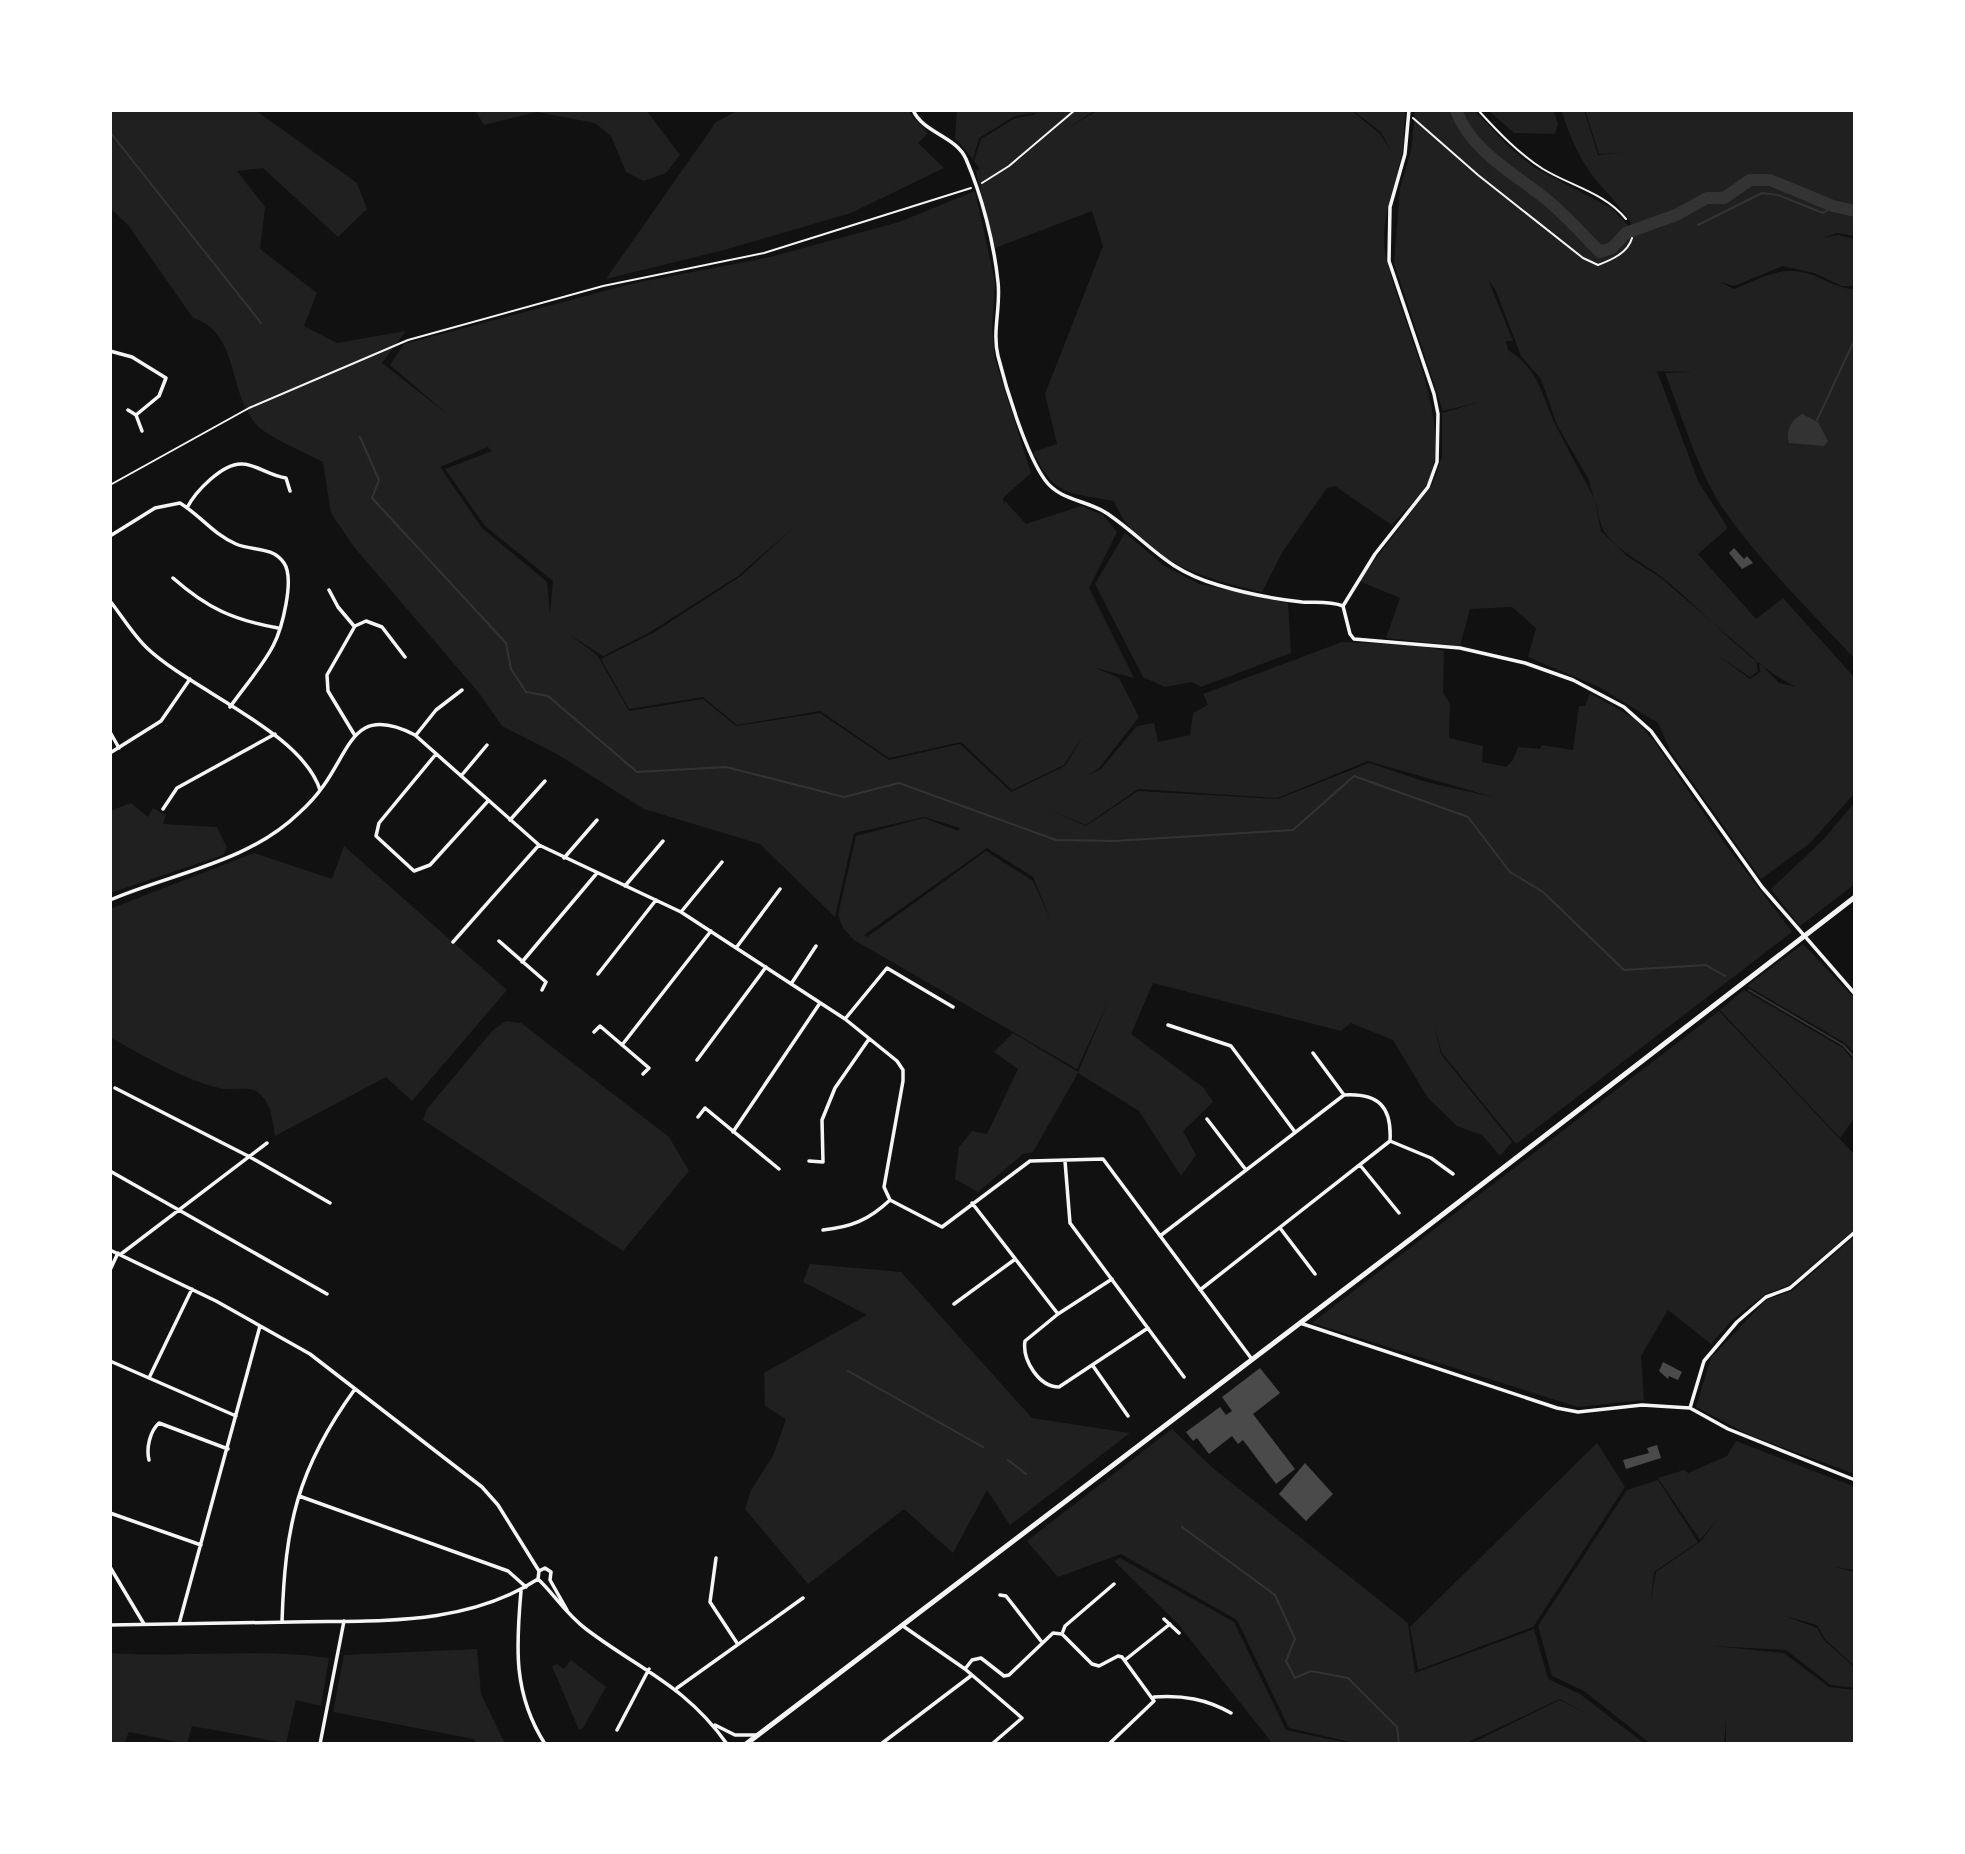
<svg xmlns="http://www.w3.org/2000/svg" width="1965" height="1854" font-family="Helvetica,sans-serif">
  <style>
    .green { fill: #202020; fill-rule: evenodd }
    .water { fill: #333 }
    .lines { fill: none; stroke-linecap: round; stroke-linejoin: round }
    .stream { stroke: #333; stroke-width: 2 }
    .river { stroke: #333; stroke-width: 12 }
    .building { fill: #4a4a4a }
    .path { stroke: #f5f5f5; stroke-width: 2 }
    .minor { stroke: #f5f5f5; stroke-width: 3.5 }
    .secondary { stroke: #f5f5f5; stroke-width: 5 }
  </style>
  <rect width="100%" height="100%" fill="#111"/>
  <path class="green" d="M110,110H255L357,183L367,209L338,237L263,168L237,171L265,207L260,249L317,293L304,326L337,343L406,331L382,363L446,413L390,365L404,344L635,283L770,257L899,222L975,191L995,282L992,327L995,359L1031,473L1003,498L1005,506V501L1026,524L1081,506L1103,515L1117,532L1089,588L1134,678L1096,668L1119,678L1139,717L1099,768L1087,776L1101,769L1137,726L1154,723L1158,742L1190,735L1193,713L1208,705L1203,694L1342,642L1416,645L1444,651L1443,693L1450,704L1449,738L1483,746L1482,762L1506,767L1513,760L1518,747L1540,749L1542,745L1573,750L1579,706H1585L1590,693L1635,719L1654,741L1725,844L1792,932L1516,1144L1442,1053L1434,1026L1441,1054L1512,1142L1500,1156L1482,1135L1457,1126L1428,1098L1393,1040L1351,1023L1341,1031L1153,983L1131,1034L1204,1088L1213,1102L1183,1131L1196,1155L1181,1176L1139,1111L1078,1073L1033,1152L1023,1154L978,1192L955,1179L959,1147L972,1131L987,1134L1018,1069L994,1052L1013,1033L1078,1072L1110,998L1077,1069L854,940L843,928L838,915L856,836L924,818L958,831L960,828L924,817L854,833L835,917L760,844L644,809L557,754L502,726L479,693L354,547L331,513L323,462C308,454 266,436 257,425C227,392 240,333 193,318L128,225L110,208ZM488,447L492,451L445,469L485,526L553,581L550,614L547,582L482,528L440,467ZM793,528L741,576L653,633L601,659L629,709L703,697L737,725L820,711L889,758L961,742L1012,790L1064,765L1083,736L1065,766L1011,792L960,744L889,760L820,713L736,726L703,699L629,711L597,655L570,635L603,656L650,632L738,576ZM1368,761L1493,797L1426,782L1369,763L1278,799L1138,791L1086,826L1047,809L1086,825L1138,789L1277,798ZM987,848L1033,877L1053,925L1033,881L986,851L867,937L864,935Z
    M475,110H646L680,155L666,173L644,181L626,172L611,136L595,123L537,112L484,125Z
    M739,110H907L928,133L918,143L944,168L851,213L724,250L606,279L716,122Z
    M957,110H1096L1066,129L1099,110H1351L1380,134L1391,151L1381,132L1352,110H1406C1403,124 1405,139 1402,153C1396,187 1378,222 1386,257C1398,316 1461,433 1424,489C1415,501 1402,513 1392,525L1335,486L1327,488L1283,551L1262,592C1206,579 1138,560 1114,501C1067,492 1056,497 1033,452L1057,444L1045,394L1103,246L1092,211L995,248L976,171L980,169L974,161L981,139L1015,118L1034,115L1036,113L1015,116L979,138L973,159L955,138Z
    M1415,110H1474L1511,149L1535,168L1611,208L1636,234C1628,213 1611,198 1596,180C1579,159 1570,136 1561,110H1584L1598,155L1619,153L1599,154L1585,110H1855V236L1837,233L1823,238L1838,235L1855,239V286H1842L1814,273L1783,266L1734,286L1720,282L1734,289C1766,276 1784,263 1818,277C1831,283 1841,289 1855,289V659C1810,611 1762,564 1724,510C1698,472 1682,416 1665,373L1693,372L1649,371H1657L1698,481L1728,528L1698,554L1756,619L1783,598L1855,678V793L1809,844L1761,879L1671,752L1658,723L1599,687L1528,657L1536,628L1512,607L1470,609L1460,646L1386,638L1400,598L1359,581L1432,485L1442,457V413L1480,402L1443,411L1394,263L1400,188L1411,151ZM1488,279L1496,291L1521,356L1541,379L1557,425L1588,478L1594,498C1582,475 1568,450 1556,426C1541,395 1540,370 1508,350L1506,341H1513ZM1595,500C1598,509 1599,523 1604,531C1619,553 1643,562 1663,578C1707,613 1746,662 1796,687L1779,683L1759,662L1760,672L1750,679L1717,655L1750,677L1758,671L1756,660L1661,578L1627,556L1601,531Z
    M1488,110H1553L1558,124L1555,134L1514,133Z
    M1125,533L1163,565L1199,584L1288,603L1291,653L1201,687L1192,682L1165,687L1143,677L1095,584Z
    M1855,802V884L1800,926L1771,889L1823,840Z
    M131,803L148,817L153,808L166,815L163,824L217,827L227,848L223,855L110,893V811Z
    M344,846L507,990L412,1101L386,1077L275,1136C273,1123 271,1104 261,1095C249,1083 233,1092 219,1088C182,1079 144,1056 110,1037V909L254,853L332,879Z
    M1803,944L1855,999V1054L1845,1043L1747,986Z
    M1744,990L1843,1048L1855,1062V1117L1840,1138L1720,1010Z
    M1719,1011L1855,1155V1229L1789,1285L1765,1294L1732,1320L1711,1344L1668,1310L1641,1356L1644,1400L1578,1407L1312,1323Z
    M506,1021L521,1023L669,1137L689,1171L623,1251L423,1120L427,1109L493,1030Z
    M1855,1236V1474L1749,1435L1696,1407L1711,1358L1766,1300L1792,1291Z
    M810,1264L901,1272L1032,1418L1130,1433L1010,1525L987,1490L953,1553L904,1509L808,1584L745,1509L751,1490L773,1456L786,1419L765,1406L764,1373L867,1315L803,1282Z
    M1172,1429L1214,1469L1408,1623L1415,1673L1534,1629L1548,1679L1580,1694L1645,1744H1470L1560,1700L1591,1716L1560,1699L1464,1744H1359L1289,1728L1237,1620L1121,1554L1058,1577L1027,1541Z
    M1736,1441L1855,1487V1570L1835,1567L1855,1572V1667L1825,1639L1817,1625L1785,1616L1817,1628L1823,1639L1855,1668V1688L1831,1685L1786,1650L1713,1646L1784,1653L1829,1687L1855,1690V1744H1726V1721L1724,1744H1651L1584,1691L1552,1676L1538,1626L1627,1490L1658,1480L1698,1542L1654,1572L1651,1599L1656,1572L1701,1541L1718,1519L1700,1540L1658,1478L1684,1470L1688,1473L1727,1456Z
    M1597,1443L1625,1487L1533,1627L1418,1670L1410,1627Z
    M1120,1558L1234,1622L1286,1730L1352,1744H1273L1178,1624L1114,1561Z
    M477,1649L481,1694L505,1744H476L474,1739L333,1712L344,1655Z
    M110,1653C182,1658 259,1648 329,1658L321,1706L296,1700L286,1743L192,1726L187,1744L129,1732L124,1744H110Z
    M571,1660L606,1687L583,1728L579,1730L552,1666L557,1664L564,1669Z"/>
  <path class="water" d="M1802,414L1818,422L1828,441L1824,446L1789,443C1785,431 1791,420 1802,414Z"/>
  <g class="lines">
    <path class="stream" d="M110,132L261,323
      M1698,225L1762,193L1778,195L1823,213L1833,206
      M1817,420L1855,339
      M360,437L379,480L372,498L506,643L511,669L526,692L548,696L637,772L726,767L844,797L899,783L1056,840L1114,841L1293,830L1354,776L1468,817L1510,872L1543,892L1624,970L1706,965L1725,976
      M1749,990L1843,1045L1855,1058
      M848,1371L983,1447
      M1008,1460L1026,1474
      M1182,1527L1275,1595L1295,1639L1286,1661L1295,1678L1311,1671L1348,1678L1397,1727L1399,1744"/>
    <path class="river" d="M1456,110C1469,148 1511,172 1541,195C1562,211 1581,233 1600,252L1612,248L1626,233L1676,215L1707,198H1724L1750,180H1770L1833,206L1855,211"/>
  </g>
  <path class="building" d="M1734,548L1744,559L1747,556L1753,563L1742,569L1729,553Z
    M1663,1362L1682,1372L1678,1380L1669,1376L1668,1379L1659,1371Z
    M1260,1368L1280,1393L1253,1414L1295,1469L1276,1484L1243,1440L1238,1444L1232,1436L1209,1454L1197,1438L1193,1441L1186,1432L1220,1407L1226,1415L1232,1411L1222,1397Z
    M1657,1445L1661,1458L1626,1469L1623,1460L1649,1453L1647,1448Z
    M1305,1463L1333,1494L1306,1521L1279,1494Z"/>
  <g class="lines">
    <path class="path" d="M1478,110C1498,132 1518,153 1543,169C1571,186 1605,193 1626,219
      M1413,118L1478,175L1583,258L1598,265C1611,260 1628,253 1632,238
      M982,183L1009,166L1075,110
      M110,485L249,408L408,340L603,286L764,253L971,188"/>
    <path class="minor" d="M913,110C923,133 956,136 966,159C982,196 994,243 998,282C1001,307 992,331 998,356C1006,388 1026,454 1045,480C1060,501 1088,500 1108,514C1151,544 1164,569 1218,585C1244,593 1275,599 1302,602C1316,603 1330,601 1343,606L1350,634L1354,639L1460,648L1525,663L1573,680L1624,707L1651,731L1762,887L1855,994
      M110,351L132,357L166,378L159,396L136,415
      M128,410L136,415L142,431
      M187,508C195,492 223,462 243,464C257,465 270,476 286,478L290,491
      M110,536L155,508L180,503C201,516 213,534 236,544C252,551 272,546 284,563C295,579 282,629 273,646C262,667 244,687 230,707
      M173,578C207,608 233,620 278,628
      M329,590L338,607L354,626
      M110,601C122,616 133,635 147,648C191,690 302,732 320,790
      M1343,606L1375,554L1428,487L1437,462L1438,414L1434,394L1389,261L1390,207L1405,154L1409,110
      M110,732L119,748
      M354,734L328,691L327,675L355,626L366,621L382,627L405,657
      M416,735L436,710L462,690
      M110,753L161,721L190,679
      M436,754L379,823L376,836L414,871L430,865L488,801
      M461,776L487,745
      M163,809L177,788L275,734
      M510,820L545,781
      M564,858L597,820
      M625,886L663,841
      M110,900C173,873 249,862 299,813C308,805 317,795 324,785C351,747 355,704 415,735L539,845L681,912L845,1019L897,1061L903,1070V1081L884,1187L890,1200L942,1227L1030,1161L1103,1159L1251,1358
      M681,912L722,862
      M499,941L546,982L542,990
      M453,942L539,845
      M736,948L780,889
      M522,962L597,873
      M598,974L656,900
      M791,984L816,946
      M845,1019L887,968L953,1007
      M1168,1025L1231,1046L1295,1132
      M594,1032L600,1026L649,1068L643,1074
      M622,1045L711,931
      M1313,1053L1344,1095C1379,1093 1392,1107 1390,1141L1431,1158L1453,1174
      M697,1060L766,967
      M115,1088L250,1157L330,1203
      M698,1117L705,1108L779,1169
      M1207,1119L1246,1170
      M733,1132L820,1003
      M809,1161L823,1162L822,1120L835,1088L869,1039
      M1065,1161L1070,1223L1184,1377
      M1360,1165L1399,1213
      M110,1171L327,1294
      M972,1203L1058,1314
      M1280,1228L1315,1274
      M823,1230C851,1227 869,1220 890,1200
      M1160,1236L1344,1095
      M110,1250L216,1301L310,1354L482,1487L498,1505L539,1571L538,1579
      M121,1254L267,1143
      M110,1270L118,1253
      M1112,1279L1058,1314L1025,1341C1022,1360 1039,1387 1059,1387L1148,1328
      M1200,1290L1390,1141
      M954,1304L1014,1260
      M1300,1323L1557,1408L1578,1412L1642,1405L1690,1408L1728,1429L1855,1480
      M110,1361L236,1416
      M1093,1366L1128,1416
      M149,1378L192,1289
      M1690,1408L1704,1361L1737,1322L1766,1297L1790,1288L1855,1232
      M149,1460C146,1448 150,1431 159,1423L228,1449
      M299,1496L508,1571L526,1587
      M110,1513L201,1545
      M716,1558L710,1602L737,1643
      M110,1567L144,1624
      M539,1571L545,1568L551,1572L550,1580L567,1610
      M538,1579C554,1594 566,1614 586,1629C640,1670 685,1685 727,1744
      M521,1591C516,1647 513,1694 545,1744
      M1000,1595L1006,1596L1041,1641
      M1164,1619L1179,1633
      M282,1622C285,1526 297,1469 355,1389
      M179,1624L260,1326
      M110,1625C171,1624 232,1623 293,1622C376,1620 465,1627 538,1579
      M903,1626L965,1669L1022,1718L992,1744
      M1062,1634L1065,1626L1114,1584
      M1125,1660L1170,1624
      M965,1669L972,1660L981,1658L1004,1676L1009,1675L1053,1633L1062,1634L1092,1664L1099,1666L1118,1656L1122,1657L1154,1701L1109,1744
      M677,1688L803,1598
      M1154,1697C1183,1695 1206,1699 1231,1713
      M715,1725L735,1735H758
      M617,1730L649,1669
      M320,1744L344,1621
      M881,1744L972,1675"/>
    <path class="secondary" d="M746,1744L1416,1235L1855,897"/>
  </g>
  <rect width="1965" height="1854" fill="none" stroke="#ffffff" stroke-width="224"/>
</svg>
